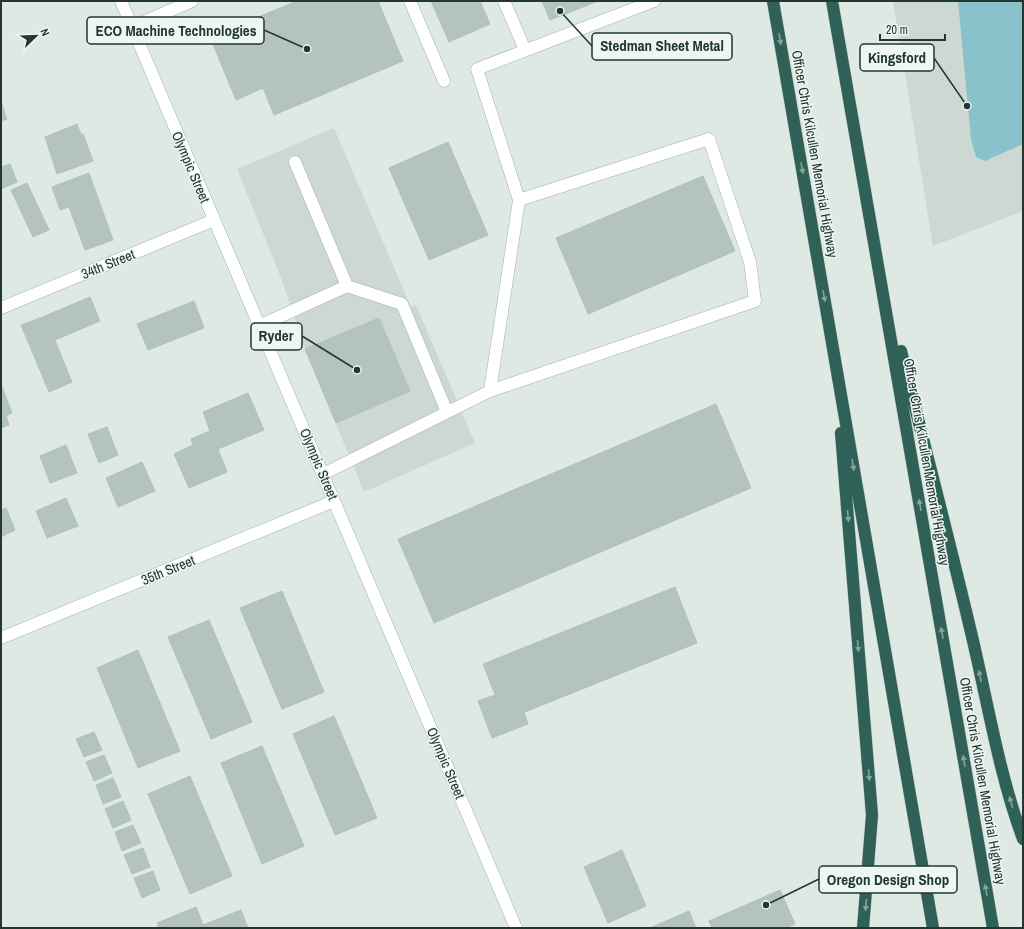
<svg xmlns="http://www.w3.org/2000/svg" width="1024" height="929" font-family="'Archivo Narrow',sans-serif">
  <style>
    .built { fill: #cdd8d3 }
    .water { fill: #89c2ca }
    .building { fill: #b4c3bd; stroke: #b1c1bb }
    .lines { fill: none; stroke-linecap: round; stroke-linejoin: round }
    .lane-casing { stroke: #a2b0ab; stroke-width: 13 }
    .street-casing { stroke: #a2b0ab; stroke-width: 13 }
    .secondary-casing { stroke: #9eb3ab; stroke-width: 13 }
    .highway-casing { stroke: #bcc3c1; stroke-width: 13 }
    .lane { stroke: #fff; stroke-width: 12 }
    .street { stroke: #fff; stroke-width: 12 }
    .secondary { stroke: #fff; stroke-width: 12 }
    .highway { stroke: #2f6156; stroke-width: 12 }
    .oneway { fill: #85a49c }
    .labels { text-anchor: middle; dominant-baseline: central; stroke-width: 3; stroke-linejoin: round; paint-order: stroke }
    .street-label { font-size: 14px; fill: #213731; stroke: #eef6f2 }
    .leader { fill: none; stroke: #213731; stroke-width: 1.5 }
    .callout-dot { fill: #213731; stroke: #eef6f2; stroke-width: 1.5 }
    .callout { fill: #eef6f2; stroke: #213731; stroke-width: 1.5 }
    .callout-label { font-size: 15px; text-anchor: middle; font-weight: bold; fill: #213731 }
  </style>
  <rect width="100%" height="100%" fill="#dee9e4"/>
  <path class="built" d="M893,1H1023V211L933,246Z
    M334,128L411,307L416,305L475,443L364,492L305,349L281,278L237,169Z"/>
  <path class="water" d="M958,1H1023V144L985,161L976,157L971,139Z"/>
  <path class="building" d="M297,1H378L403,61L274,115L263,88L236,100L210,37Z
    M431,1H480L490,24L449,42Z
    M542,1H598L550,20Z
    M1,102L7,119L1,121Z
    M77,124L81,135L83,134L93,161L57,174L45,137Z
    M448,142L488,235L429,260L389,168Z
    M10,164L17,182L1,189V167Z
    M89,173L113,240L85,250L69,207L60,210L52,187Z
    M703,176L735,251L588,314L556,238Z
    M27,183L49,230L33,237L11,190Z
    M90,297L100,321L55,340L45,316Z
    M194,301L204,328L148,350L137,324Z
    M45,316L72,382L49,392L21,325Z
    M379,318L410,391L336,423L305,349Z
    M1,384L12,413L6,416L9,425L1,428Z
    M248,393L264,430L218,449L227,472L189,488L174,454L193,445L191,439L210,431L203,412Z
    M716,404L751,488L434,623L398,539Z
    M107,427L118,455L99,463L88,434Z
    M66,445L77,473L50,483L40,456Z
    M142,462L155,491L118,507L106,478Z
    M66,498L78,526L47,538L36,511Z
    M6,508L15,530L1,537V510Z
    M675,587L697,643L505,720L483,664Z
    M282,591L324,692L282,709L240,608Z
    M209,620L252,722L211,739L168,637Z
    M138,650L180,751L138,768L97,668Z
    M495,695L505,720L524,712L528,724L492,738L478,701Z
    M334,716L377,818L335,835L293,734Z
    M94,732L102,750L84,757L76,739Z
    M262,746L304,846L262,864L221,763Z
    M104,755L112,773L94,781L86,762Z
    M190,776L232,876L190,894L148,794Z
    M113,778L121,797L103,804L96,785Z
    M123,801L131,820L113,828L105,809Z
    M133,825L141,843L122,851L115,832Z
    M143,848L150,867L132,874L124,855Z
    M622,850L646,906L608,923L584,867Z
    M153,871L160,890L142,898L134,878Z
    M780,890L795,924L785,928H712L709,921Z
    M196,907L203,925L241,910L248,928H159L157,923Z
    M689,911L696,928H650Z"/>
  <g class="lines">
    <defs>
      <path id="lane" d="M410,1L444,81
        M504,1L525,50
        M132,27L192,1
        M347,286L402,304L447,412
        M259,326L347,286L295,162
        M490,391L755,301L750,262L709,139L519,200
        M323,474L490,391L519,200L477,69L654,1"/>
      <path id="street" d="M1,308L214,220"/>
      <path id="secondary" d="M121,1L516,928
        M1,638L334,501"/>
      <path id="highway" d="M773,1L933,928
        M832,1L993,928
        M901,351C924,444 948,535 970,628C987,698 998,771 1023,839
        M841,433L872,815L863,928"/>
    </defs>
    <use href="#lane" class="lane-casing"/>
    <use href="#street" class="street-casing"/>
    <use href="#secondary" class="secondary-casing"/>
    <use href="#highway" class="highway-casing"/>
    <use href="#lane" class="lane"/>
    <use href="#street" class="street"/>
    <use href="#secondary" class="secondary"/>
    <use href="#highway" class="highway"/>
  </g>
  <defs><path id="oneway-solid" d="M-6-.8H1V-3.2L6.5 0L1 3.2V.8H-6Z"/></defs>
  <g class="oneway">
    <use href="#oneway-solid" transform="translate(780 39) rotate(80)"/>
    <use href="#oneway-solid" transform="translate(802 168) rotate(80)"/>
    <use href="#oneway-solid" transform="translate(824 296) rotate(80)"/>
    <use href="#oneway-solid" transform="translate(853 465) rotate(80)"/>
    <use href="#oneway-solid" transform="translate(920 505) rotate(-100)"/>
    <use href="#oneway-solid" transform="translate(848 516) rotate(85)"/>
    <use href="#oneway-solid" transform="translate(942 633) rotate(-100)"/>
    <use href="#oneway-solid" transform="translate(858 646) rotate(85)"/>
    <use href="#oneway-solid" transform="translate(980 676) rotate(-102)"/>
    <use href="#oneway-solid" transform="translate(964 761) rotate(-100)"/>
    <use href="#oneway-solid" transform="translate(869 775) rotate(85)"/>
    <use href="#oneway-solid" transform="translate(1011 802) rotate(-106)"/>
    <use href="#oneway-solid" transform="translate(986 890) rotate(-100)"/>
    <use href="#oneway-solid" transform="translate(866 905) rotate(94)"/>
  </g>
  <g class="labels">
    <g class="street-label">
      <text transform="translate(815 154) rotate(80)">Officer Chris Kilcullen Memorial Highway</text>
      <text transform="translate(191 167) rotate(67)">Olympic Street</text>
      <text transform="translate(108 264) rotate(-22)">34th Street</text>
      <text transform="translate(927 462) rotate(80)">Officer Chris Kilcullen Memorial Highway</text>
      <text transform="translate(319 464) rotate(67)">Olympic Street</text>
      <text transform="translate(168 570) rotate(-22)">35th Street</text>
      <text transform="translate(446 763) rotate(67)">Olympic Street</text>
      <text transform="translate(983 781) rotate(80)">Officer Chris Kilcullen Memorial Highway</text>
    </g>
  </g>
  <path class="leader" d="M307 49L264 30M560 11L592 46M967 106L934 58M357 370L302 336M766 905L819 879"/>
  <g class="callout-dot">
    <circle cx="307" cy="49" r="4"/>
    <circle cx="560" cy="11" r="4"/>
    <circle cx="967" cy="106" r="4"/>
    <circle cx="357" cy="370" r="4"/>
    <circle cx="766" cy="905" r="4"/>
  </g>
  <g class="callout">
    <rect x="87" y="17" width="177" height="27" rx="4"/>
    <rect x="592" y="33" width="140" height="27" rx="4"/>
    <rect x="860" y="44" width="74" height="27" rx="4"/>
    <rect x="251" y="323" width="51" height="27" rx="4"/>
    <rect x="819" y="866" width="138" height="27" rx="4"/>
  </g>
  <g class="callout-label">
    <text x="176" y="36">ECO Machine Technologies</text>
    <text x="662" y="51">Stedman Sheet Metal</text>
    <text x="897" y="63">Kingsford</text>
    <text x="276" y="341">Ryder</text>
    <text x="888" y="885">Oregon Design Shop</text>
  </g>
  <rect width="1024" height="929" fill="none" stroke="#213731" stroke-width="4"/>
  <g transform="translate(36 36) rotate(67)" stroke="#eef6f2" stroke-width="3" paint-order="stroke">
  <path d="M0-3L7 15L0 10L-7 15Z" fill="#213731"/>
  <text y="-6" font-size="11" font-weight="bold" text-anchor="middle" fill="#213731">N</text>
  </g>
  <path d="M880 34v6h65v-6" fill="none" stroke="#213731" stroke-width="2"/>
  <text x="886" y="34" font-size="12" fill="#213731" stroke="#eef6f2" stroke-width="3" paint-order="stroke">20 m</text>
</svg>
